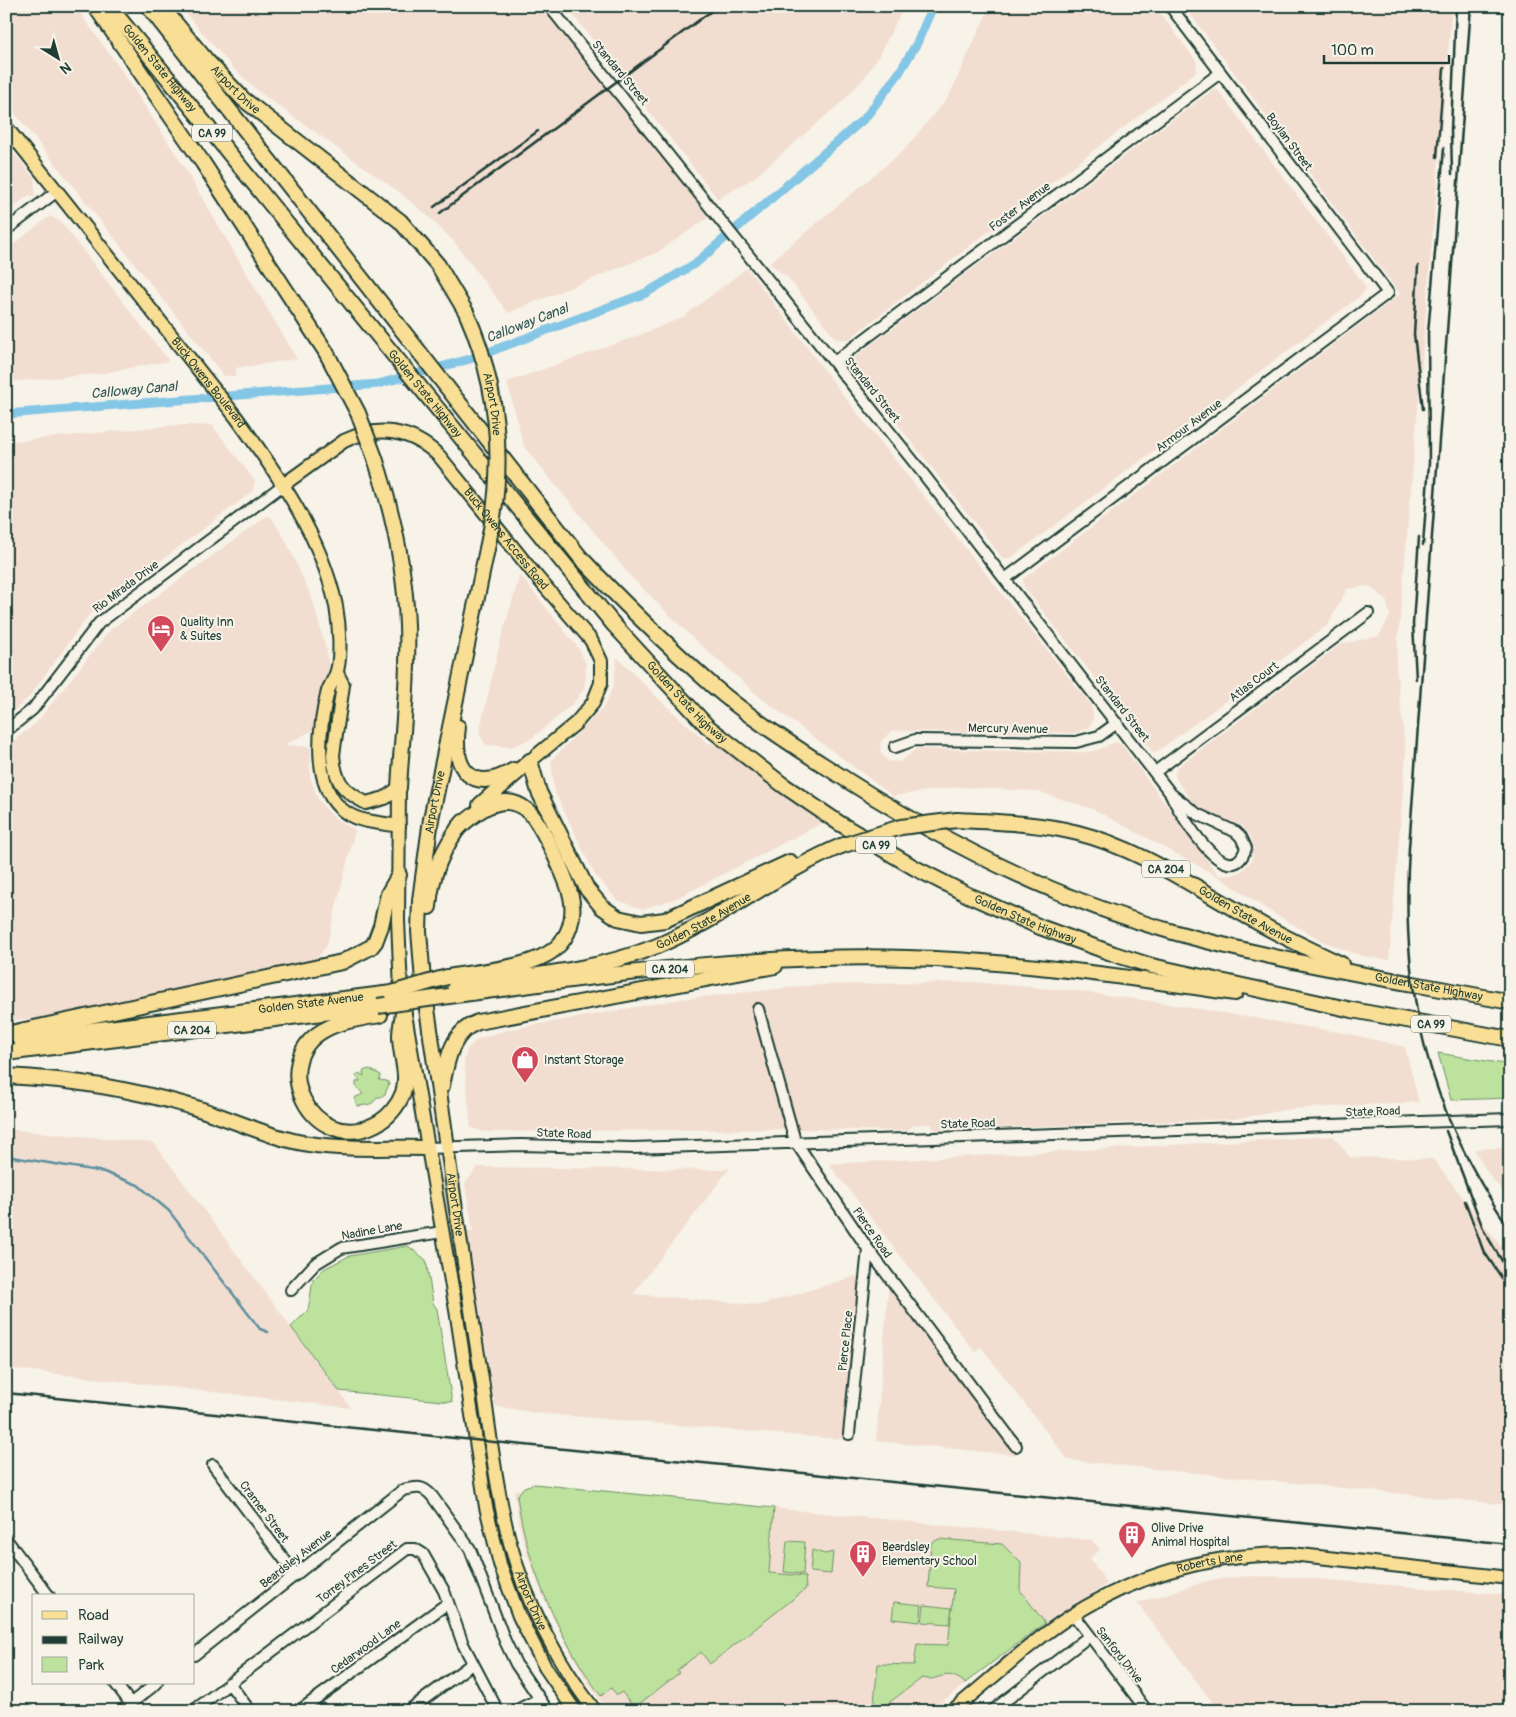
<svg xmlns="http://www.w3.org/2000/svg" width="1516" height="1717" font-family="Pangolin,sans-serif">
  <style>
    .built { fill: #f2ded1 }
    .green { fill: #bce29d; stroke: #6e9068 }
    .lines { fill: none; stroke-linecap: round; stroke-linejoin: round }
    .stream { stroke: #5c8f9e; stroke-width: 2.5 }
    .canal { stroke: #84c6e5; stroke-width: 9 }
    .minor-casing { stroke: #1f3d34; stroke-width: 14 }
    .major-casing { stroke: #1f3d34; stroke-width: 16 }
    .highway-casing { stroke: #1f3d34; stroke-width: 18 }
    .minor { stroke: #f7f3e8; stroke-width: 10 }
    .major { stroke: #f9df96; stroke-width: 12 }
    .highway { stroke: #f9df96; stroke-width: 14 }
    .rail { stroke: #1f3d34; stroke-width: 2.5 }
    .highway-bridge-casing { stroke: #1f3d34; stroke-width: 18; stroke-linecap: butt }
    .highway-bridge { stroke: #f9df96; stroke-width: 14 }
    .labels { text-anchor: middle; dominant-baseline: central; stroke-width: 4; stroke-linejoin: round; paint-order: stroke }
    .shield { fill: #f7f3e8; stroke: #60746a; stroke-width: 1 }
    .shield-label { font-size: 11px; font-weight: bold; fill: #1f3d34 }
    .street-label { font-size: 12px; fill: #1f3d34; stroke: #f7f3e8 }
    .poi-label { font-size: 12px; fill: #1f3d34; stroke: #f7f3e8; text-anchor: start }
    .water-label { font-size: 14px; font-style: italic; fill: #335857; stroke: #f7f3e8 }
  </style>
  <rect width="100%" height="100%" fill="#f7f3e8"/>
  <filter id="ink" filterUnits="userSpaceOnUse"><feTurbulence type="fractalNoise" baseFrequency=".02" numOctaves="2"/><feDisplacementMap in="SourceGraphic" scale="10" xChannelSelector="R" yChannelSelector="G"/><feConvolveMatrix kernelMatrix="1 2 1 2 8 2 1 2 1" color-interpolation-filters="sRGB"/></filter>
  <g filter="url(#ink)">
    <path class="built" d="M6,6H75L126,77L184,167L297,359L236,368V376H224L6,102Z
      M179,6H542L709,217L658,252L508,313L455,243L428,216L399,192L259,92L234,69Z
      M566,6H904L879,56L864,78L845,99L755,177L718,199Z
      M990,6H1155L1197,62L1196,72L849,339L841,340L835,338L788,278L769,263L904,150L949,96Z
      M1184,6H1452L1396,666L1406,754L1389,960L1362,956L1324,942L1268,910L1219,877L1093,809L1036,791L957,787L893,796L761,698L694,639L632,578L524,447L507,382L640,335L683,317L747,268L847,400L1091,705L1093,713V720L1089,728L1076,733L892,731L881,741L880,751L884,757L888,761L900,762L916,749L1085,752L1098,750L1115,742L1121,744L1219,876L1233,875L1243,870L1251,861L1254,851L1251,836L1240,825L1200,810L1195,806L1176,779L1175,772L1179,766L1341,644L1379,636L1390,616L1386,599L1369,586L1347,589L1328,625L1154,754L1024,587L1023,579L1400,294Z
      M1214,89L1218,90L1366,287L1363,294L1011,558L1003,559L853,367V358Z
      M6,143L34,178L35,188L34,196L29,195L6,213Z
      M50,216L61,222L169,361L98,374L6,382V250Z
      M176,425H212L255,481L253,491L88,616L29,697L6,718V442Z
      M267,516L271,517L286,541L312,598L327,652L334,708L316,716L318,728L284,745L311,747L310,776L318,799L333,817L355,830L327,945L310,968L61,1018L6,1020V747L36,723L110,630Z
      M520,575L579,649L586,664V677L583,690L574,703L531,739L510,747L486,745L479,733L500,642Z
      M617,657L664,704L708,743L720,744L769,786L822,823L677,898L643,909L617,900L595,875L554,790L551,761L605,705L613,687Z
      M972,982L1077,991L1157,1002L1350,1034L1405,1047L1419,1102L1292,1109L1234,1119L936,1130L930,1124L913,1125L907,1131L799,1129L484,1132L471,1128L464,1062L467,1049L478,1039L506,1030L681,999L815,985Z
      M6,1129L154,1143L291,1327L308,1310L313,1280L327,1266L349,1256L408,1246L426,1260L433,1303L437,1309L452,1402L339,1391L351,1408L6,1368Z
      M1333,1136L1350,1157L1433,1159L1510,1258V1505L1068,1460L981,1347L975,1352L829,1164Z
      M1510,1147V1201L1487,1172L1474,1149Z
      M477,1167L722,1170L730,1168L633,1294L760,1305L863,1274L850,1440L535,1413L495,1406L467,1232L473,1231L465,1184Z
      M889,1278L957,1366L951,1371L1016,1455L876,1441Z
      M534,1484L1092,1540L1100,1550L1090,1558L1107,1584L1045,1623L930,1711H607L587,1681L563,1639L542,1594L528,1557L520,1529L514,1491Z
      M1249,1576L1293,1577L1510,1595V1711H1219L1137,1603L1210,1580Z"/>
    <path class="green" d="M1438,1053L1510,1065V1098L1451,1100Z
      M369,1069L381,1075L379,1080L387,1081L389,1084L385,1094L381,1097H377C374,1105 367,1105 358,1106L354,1098L363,1094L356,1086V1082L360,1081L356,1076L359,1073L364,1076L363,1071Z
      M408,1246L426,1260L433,1303L437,1309L452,1402L339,1391L291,1327L308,1310L313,1280L324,1269L349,1256Z
      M534,1484L774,1508L769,1573L805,1576L806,1589L710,1664L701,1652L677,1670L679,1673L634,1708L622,1692L617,1695L611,1688L601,1696C559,1638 527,1568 517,1496L524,1487Z
      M939,1539L1002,1544L1021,1563L1020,1590L1045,1623L965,1683C944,1666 940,1683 922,1678L878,1711H873L878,1664L914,1665L917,1644L948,1645L954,1589L928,1587L931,1543Z
      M787,1541L805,1542L803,1574L784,1572Z
      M812,1550L825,1554L833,1552L831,1574L810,1572Z
      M894,1602L922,1605L920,1622L892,1619Z
      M924,1605L952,1608L950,1624L922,1622Z"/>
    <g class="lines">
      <path class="stream" d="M6,1156L104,1172L138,1185L169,1211L260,1329L268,1332"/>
      <path class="canal" d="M6,414L378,384L470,359L646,293L696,263L865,118L899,73L917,43L933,6"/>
      <defs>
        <path id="minor" d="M549,6L921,471L1171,794
          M6,230L56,192
          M834,362L1220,73
          M1005,579L1388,293L1170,6
          M6,731L33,709L99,623L283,485
          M895,747L915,740L1076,742L1099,736L1117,723
          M1155,772L1368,613
          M1171,794L1197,814L1236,832L1241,837L1246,848C1229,898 1178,811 1171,794Z
          M758,1009L795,1141L868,1249L1016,1446
          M427,1148L521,1145L633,1148L1510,1119
          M291,1290L315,1264L341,1248L442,1232
          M849,1434L868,1249
          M213,1465L296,1575
          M6,1539L49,1596
          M1074,1615L1147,1711
          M194,1655L403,1490C417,1487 422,1485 432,1496L470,1549L505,1641L516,1664L548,1711
          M115,1683L131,1704
          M229,1683L250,1711
          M121,1711L157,1683
          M193,1711L407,1549H415L423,1554L444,1591L463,1644L498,1711
          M299,1711L448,1603
          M408,1711L473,1663
          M515,1711L539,1699
          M992,1711L1088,1637"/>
        <g id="major">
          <path id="s1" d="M6,127L236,417C278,475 321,535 336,606C339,623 342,658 336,674C334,680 330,685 328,691C318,730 310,798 354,817C367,823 385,823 399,826"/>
          <path id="s2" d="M283,485L344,441C379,424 413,430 440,457L536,576L591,640L601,661V683L593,703L576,723L530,761"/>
          <path d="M337,673L343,685L333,755C335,782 343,791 366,803L385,798L399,788"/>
          <path d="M399,788L398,920L401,991L457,1316L486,1507L500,1564L519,1616L545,1667L575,1711"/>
          <path id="s3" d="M447,1147C458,1224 469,1301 482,1379C490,1433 496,1490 510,1543C527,1605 556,1660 595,1711"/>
          <path id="s4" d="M952,1711C992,1679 1031,1641 1074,1614C1140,1573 1214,1554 1291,1554L1510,1578"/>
        </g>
        <g id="highway">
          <path d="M95,6L203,163L326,352"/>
          <path id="s5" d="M109,6L614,625L707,726L783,785L839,823L915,868L968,895L1040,927L1114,954L1152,966L1352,1010L1510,1039"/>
          <path id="s6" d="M148,6L580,557C622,602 667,645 713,686C748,716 786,741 825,766C933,837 1048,897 1173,932C1283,963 1397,980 1510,1002"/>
          <path id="s7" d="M161,6L207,61L243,99L400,221L438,265L466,312"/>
          <path d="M375,458C393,513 405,567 407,625C409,679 402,734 399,788"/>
          <path d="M458,727C452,770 472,795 514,770"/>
          <path d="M530,761L539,792L587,889L602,907L618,918L641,923L665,920L790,862"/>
          <path d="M480,805L530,761"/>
          <path id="s8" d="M957,820C998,822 1038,823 1078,833C1145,850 1199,891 1259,923C1285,938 1313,951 1341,964"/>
          <path d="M429,907C431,876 443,847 463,822"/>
          <path d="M447,977C478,971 532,969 556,948C569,936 574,919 572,903C571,886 541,822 528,811C522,806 515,802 507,802C489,801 471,817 458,828"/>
          <path id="s9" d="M448,986C518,977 591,973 657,946C722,919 777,873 841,846"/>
          <path d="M449,996C601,976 754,953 908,958C1018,961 1126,977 1235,993"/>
          <path d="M380,1015C363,1018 344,1020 328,1028C263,1059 312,1157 376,1124C388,1118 398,1106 403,1093C409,1074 400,1055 400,1036C400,1027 403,1016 404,1006"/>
          <path d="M6,1034L342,962L371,947L375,942L381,926L388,894L399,875"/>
          <path id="s10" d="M19,1039L392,993"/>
          <path d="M6,1053L378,1006"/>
          <path d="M6,1076C70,1079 132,1089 193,1107C232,1119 270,1138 309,1144C348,1150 389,1147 427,1148"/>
          <path d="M442,1086C447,1061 451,1032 478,1022L775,966"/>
          <path id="s11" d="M447,1147L423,981L419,931L420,900L431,819L487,549"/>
        </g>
      </defs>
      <use href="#minor" class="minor-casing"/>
      <use href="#major" class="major-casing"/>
      <use href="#highway" class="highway-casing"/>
      <use href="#minor" class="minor"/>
      <use href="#major" class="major"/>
      <use href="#highway" class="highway"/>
      <path class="rail" d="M1471,6L1409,848C1400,992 1427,1109 1510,1229
        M1437,157L1444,68
        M1452,174L1451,130L1456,6
        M434,207L538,131
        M440,213L718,6
        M1418,266L1414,334L1423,409
        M1423,545L1429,463L1428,333L1444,148
        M1416,679L1413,624L1419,537
        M1446,1131L1484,1231L1510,1274
        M1465,1201L1483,1250L1510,1290
        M6,1393L1510,1544"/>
      <defs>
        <g id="highway-bridge">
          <path id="s12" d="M466,312C500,389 506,467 487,549"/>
          <path d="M326,352L358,413L375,458"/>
          <path d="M841,846L901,827L957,820"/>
          <path d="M392,993L447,977"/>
          <path d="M378,1006L449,996"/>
        </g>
      </defs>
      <use href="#highway-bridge" class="highway-bridge-casing"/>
      <use href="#highway-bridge" class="highway-bridge"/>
    </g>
  </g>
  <defs>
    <symbol id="hotel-pin" viewBox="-11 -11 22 30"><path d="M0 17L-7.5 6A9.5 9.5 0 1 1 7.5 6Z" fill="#d1495b" stroke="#f7f3e8"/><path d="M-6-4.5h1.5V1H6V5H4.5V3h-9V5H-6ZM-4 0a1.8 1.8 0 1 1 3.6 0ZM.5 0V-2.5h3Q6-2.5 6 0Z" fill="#fff"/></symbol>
    <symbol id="shop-pin" viewBox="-11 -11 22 30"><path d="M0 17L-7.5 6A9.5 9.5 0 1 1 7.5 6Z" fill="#d1495b" stroke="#f7f3e8"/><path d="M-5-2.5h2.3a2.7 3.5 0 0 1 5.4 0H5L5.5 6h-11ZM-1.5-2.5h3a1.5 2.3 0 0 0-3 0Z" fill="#fff"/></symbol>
    <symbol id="building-pin" viewBox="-11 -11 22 30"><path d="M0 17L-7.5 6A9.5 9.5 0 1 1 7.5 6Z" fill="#d1495b" stroke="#f7f3e8"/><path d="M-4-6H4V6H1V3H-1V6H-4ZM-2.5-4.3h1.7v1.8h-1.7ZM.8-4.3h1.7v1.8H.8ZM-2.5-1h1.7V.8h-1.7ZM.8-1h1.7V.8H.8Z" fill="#fff"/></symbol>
  </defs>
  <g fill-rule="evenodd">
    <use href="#hotel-pin" x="145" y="613" width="32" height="43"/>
    <use href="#shop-pin" x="509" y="1044" width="32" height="43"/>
    <use href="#building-pin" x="1116" y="1519" width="32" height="43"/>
    <use href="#building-pin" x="847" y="1538" width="32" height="43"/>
  </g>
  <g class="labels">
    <g class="shield">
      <rect x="192" y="124.5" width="40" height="17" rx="4"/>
      <rect x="856" y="836.5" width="40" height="17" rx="4"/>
      <rect x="1142" y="860.5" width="48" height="17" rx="4"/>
      <rect x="646" y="960.5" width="48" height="17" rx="4"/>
      <rect x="1411" y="1015.5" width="40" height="17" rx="4"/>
      <rect x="168" y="1021.5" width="48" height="17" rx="4"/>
    </g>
    <g class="shield-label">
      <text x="212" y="133">CA 99</text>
      <text x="876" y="845">CA 99</text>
      <text x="1166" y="869">CA 204</text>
      <text x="670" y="969">CA 204</text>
      <text x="1431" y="1024">CA 99</text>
      <text x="192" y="1030">CA 204</text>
    </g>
    <g class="street-label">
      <text stroke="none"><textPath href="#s5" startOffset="80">Golden State Highway</textPath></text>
      <text transform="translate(620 73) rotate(50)">Standard Street</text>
      <text stroke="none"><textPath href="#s7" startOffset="112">Airport Drive</textPath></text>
      <text transform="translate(1289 142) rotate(53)">Boylan Street</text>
      <text transform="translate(1020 207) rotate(-37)">Foster Avenue</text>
      <text stroke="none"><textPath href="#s1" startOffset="326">Buck Owens Boulevard</textPath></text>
      <text transform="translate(872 390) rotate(51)">Standard Street</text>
      <text stroke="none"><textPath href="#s5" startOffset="500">Golden State Highway</textPath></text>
      <text stroke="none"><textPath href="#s12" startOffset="96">Airport Drive</textPath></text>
      <text transform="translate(1189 426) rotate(-37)">Armour Avenue</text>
      <text stroke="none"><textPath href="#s2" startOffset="285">Buck Owens Access Road</textPath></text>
      <text transform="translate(126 587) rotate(-37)">Rio Mirada Drive</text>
      <text transform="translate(1254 682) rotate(-37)">Atlas Court</text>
      <text stroke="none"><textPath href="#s5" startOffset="905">Golden State Highway</textPath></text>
      <text transform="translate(1122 709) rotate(52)">Standard Street</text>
      <text transform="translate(1008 729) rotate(1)">Mercury Avenue</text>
      <text stroke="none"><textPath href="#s11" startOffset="348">Airport Drive</textPath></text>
      <text stroke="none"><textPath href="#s8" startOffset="309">Golden State Avenue</textPath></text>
      <text stroke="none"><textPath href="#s5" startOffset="1310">Golden State Highway</textPath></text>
      <text stroke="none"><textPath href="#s9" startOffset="266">Golden State Avenue</textPath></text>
      <text stroke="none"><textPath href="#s6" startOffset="1672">Golden State Highway</textPath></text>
      <text stroke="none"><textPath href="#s10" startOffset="294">Golden State Avenue</textPath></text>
      <text transform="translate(1373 1112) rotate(-2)">State Road</text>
      <text transform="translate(968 1124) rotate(-2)">State Road</text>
      <text transform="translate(564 1134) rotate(2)">State Road</text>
      <text stroke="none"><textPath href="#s3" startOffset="58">Airport Drive</textPath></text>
      <text transform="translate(372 1231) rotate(-10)">Nadine Lane</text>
      <text transform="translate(872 1233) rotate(55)">Pierce Road</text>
      <text transform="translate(846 1341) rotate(-84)">Pierce Place</text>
      <text transform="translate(264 1512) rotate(53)">Cramer Street</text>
      <text transform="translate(296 1559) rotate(-38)">Beardsley Avenue</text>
      <text stroke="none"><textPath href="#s4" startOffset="302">Roberts Lane</textPath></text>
      <text transform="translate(357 1572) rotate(-37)">Torrey Pines Street</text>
      <text stroke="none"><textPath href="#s3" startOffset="462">Airport Drive</textPath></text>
      <text transform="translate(366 1647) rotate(-36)">Cedarwood Lane</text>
      <text transform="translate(1119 1655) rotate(52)">Sanford Drive</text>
    </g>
    <g class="poi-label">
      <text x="180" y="622">Quality Inn<tspan x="180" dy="14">&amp; Suites</tspan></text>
      <text x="544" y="1060">Instant Storage</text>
      <text x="1151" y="1528">Olive Drive<tspan x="1151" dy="14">Animal Hospital</tspan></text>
      <text x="882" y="1547">Beardsley<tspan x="882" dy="14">Elementary School</tspan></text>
    </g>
    <g class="water-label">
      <text transform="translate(527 323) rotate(-21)">Calloway Canal</text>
      <text transform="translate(134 390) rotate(-5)">Calloway Canal</text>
    </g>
  </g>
  <rect width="1516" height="1717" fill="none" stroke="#f7f3e8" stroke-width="25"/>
  <rect x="12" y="12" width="1491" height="1692" fill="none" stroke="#1f3d34" stroke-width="2" filter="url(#ink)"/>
  <rect x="32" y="1594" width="162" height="90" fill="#f7f3e8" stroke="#a1aaa0"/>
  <rect x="42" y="1611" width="25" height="8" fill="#f9df96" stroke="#a1aaa0"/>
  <text x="78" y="1620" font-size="15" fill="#1f3d34">Road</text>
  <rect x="42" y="1636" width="25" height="8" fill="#1f3d34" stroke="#a1aaa0"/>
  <text x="78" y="1644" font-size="15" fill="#1f3d34">Railway</text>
  <rect x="42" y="1657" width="25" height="15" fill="#bce29d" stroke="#a1aaa0"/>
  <text x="78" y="1670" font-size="15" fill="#1f3d34">Park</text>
  <g transform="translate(58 58) rotate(143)" stroke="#f7f3e8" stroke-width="4" paint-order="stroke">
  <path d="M0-4L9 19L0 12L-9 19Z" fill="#1f3d34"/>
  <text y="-8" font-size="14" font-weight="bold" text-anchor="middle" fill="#1f3d34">N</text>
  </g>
  <path d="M1324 55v8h125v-8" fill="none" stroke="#1f3d34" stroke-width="2.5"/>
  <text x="1331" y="55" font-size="15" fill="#1f3d34" stroke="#f7f3e8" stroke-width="4" paint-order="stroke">100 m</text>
</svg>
